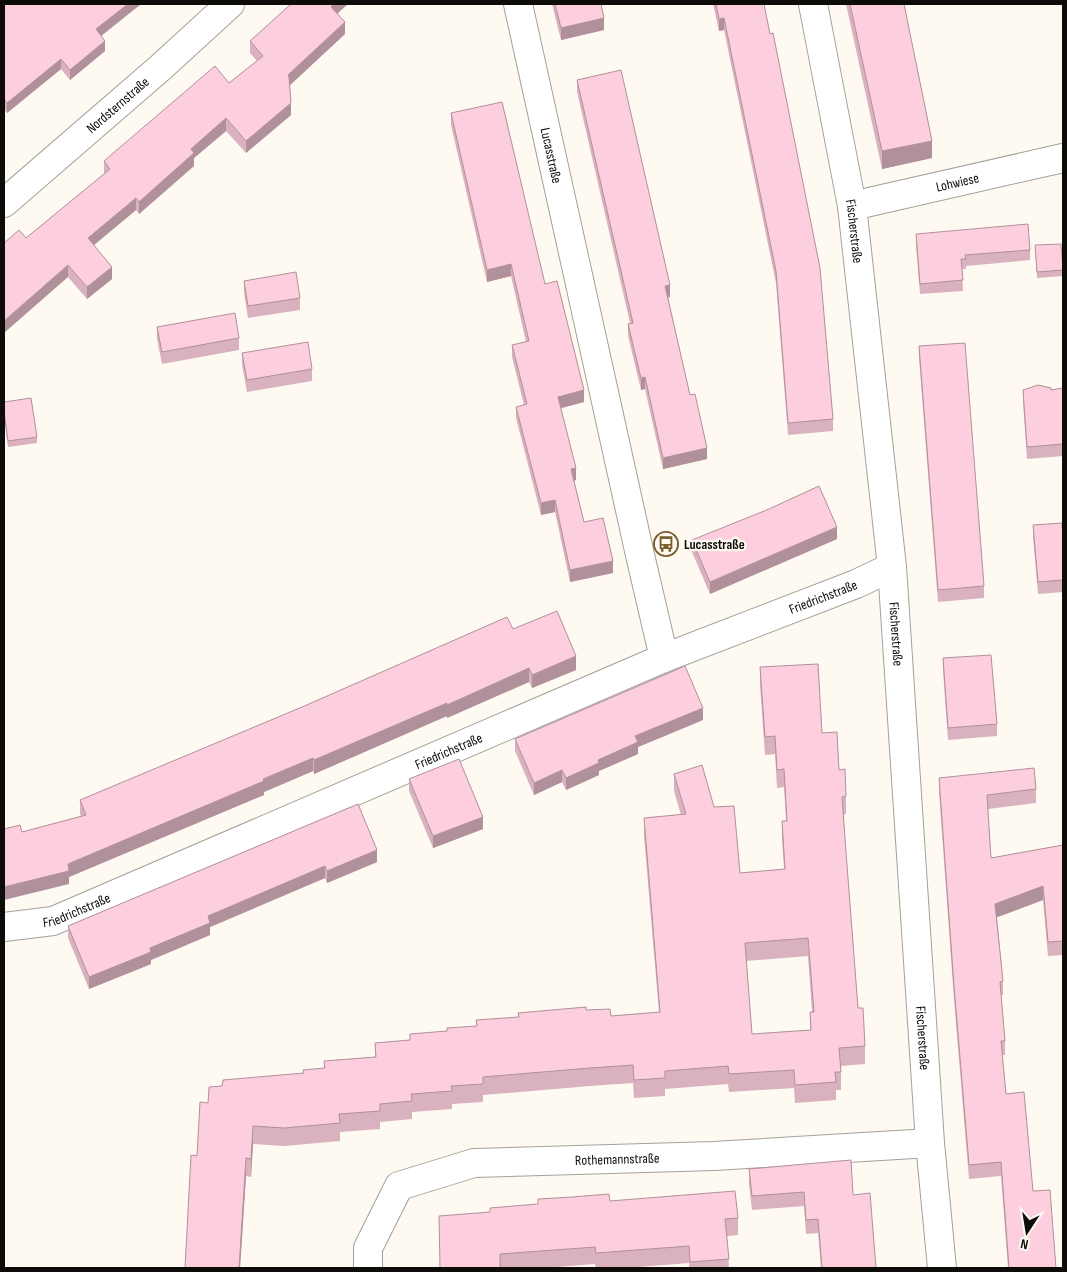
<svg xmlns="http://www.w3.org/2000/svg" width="1067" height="1272" font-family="'Sofia Sans Condensed',sans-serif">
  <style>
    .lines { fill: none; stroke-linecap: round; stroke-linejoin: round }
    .minor-casing { stroke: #a4a199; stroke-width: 30 }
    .minor { stroke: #fff; stroke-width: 28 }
    .wall { fill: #d9b1bf; fill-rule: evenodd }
    .shaded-wall { fill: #b0909b }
    .building { fill: #fccede; stroke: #b0909b; fill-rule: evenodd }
    .labels { text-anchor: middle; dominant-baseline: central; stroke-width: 4.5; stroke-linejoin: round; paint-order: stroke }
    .street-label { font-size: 14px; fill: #0d0c09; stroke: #fefaf2 }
    .poi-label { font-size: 14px; font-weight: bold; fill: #0d0c09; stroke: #fefaf2; text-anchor: start }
  </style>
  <rect width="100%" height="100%" fill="#fefaf2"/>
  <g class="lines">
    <defs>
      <g id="minor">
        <path id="s1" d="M518,4L640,555L664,658"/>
        <path id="s2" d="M813,4L852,206L892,567L930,1143L942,1268"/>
        <path id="s3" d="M4,203L160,68L230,4"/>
        <path id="s4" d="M852,206L1063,158"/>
        <path id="s5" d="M4,927L53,921L664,658L856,584L892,567"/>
        <path id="s6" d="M368,1268V1248L399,1186L474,1163L714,1156L930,1143"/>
      </g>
    </defs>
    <use href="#minor" class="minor-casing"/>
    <use href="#minor" class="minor"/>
  </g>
  <path class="wall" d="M4,4H141L101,36L105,51L70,80L61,69L7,113L4,109Z
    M291,4H348L338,13L345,34L290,85L291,115L246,153L226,131L194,158V166L139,214L136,210L94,245L112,279L87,299L68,277L26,238L104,174V161L229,83L257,61L250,53V41Z
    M552,4H601L604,30L561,40Z
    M713,4H764L833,419V431L788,435L776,283L724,30L719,31Z
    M846,4H904L932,158L882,169Z
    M577,80L670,297L668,298L690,395L707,459L663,469L645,389L641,390L628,336V324L630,323L577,92Z
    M451,113L545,284L584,402L561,408L576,480L574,481L584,522L613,573L570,582L555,512L541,515L516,418V407L524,405L512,357V345L526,342L511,276L487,282L451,125Z
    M916,234L1030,250V260L966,266V269H962L963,291L920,294L916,245Z
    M1035,245L1063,269V276L1037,278Z
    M244,281L300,298V310L248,318L244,293Z
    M157,327L239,338V350L162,364L157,339Z
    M919,346L984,586V598L938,602L919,358Z
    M242,353L312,369V381L247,392L242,365Z
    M1063,388V456L1027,459L1023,402V390H1051Z
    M4,402L37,437V443L8,447L4,417Z
    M1033,525L1063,528V592L1038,594L1033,537Z
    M837,539L710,594L692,552V540Z
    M513,629L576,670L532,688L529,682L447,718V716L314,774L313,771L264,792V795L69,877V884L22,832L81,816L80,814V800Z
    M943,658L997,724V736L948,740L943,670Z
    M760,667L822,733L839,770L846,796V814L843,815L858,1008L865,1046V1064L841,1066V1090H836V1100L795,1103L794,1088L729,1092L728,1084L665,1089V1096L634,1098L633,1083L590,1086L483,1095V1102L452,1104V1109L412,1112V1119L380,1122V1129L340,1132V1141L284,1146L253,1144L251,1177L246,1176L240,1268H185L197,1156L208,1103L222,1086L303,1073V1070L324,1068V1061L375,1057V1043L410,1040V1034L447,1031L476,1026L518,1017V1013L586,1010L611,1016L659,1012L644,836V818L681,815L674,791V774L714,807L740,873L784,869L782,839V821H786L784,787L777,788L775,754L765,755L760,685ZM808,956L812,1012H810V1030L752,1034L746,961Z
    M703,720L638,747V754L599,771V775L566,790L562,782L534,795L515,751V739Z
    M939,778L1036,789V803L988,809L991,858L1063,845V955L1048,956L1043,900L997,917L1003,981V995H1001L1005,1041V1055H1002L1006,1094L1033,1191L1056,1268H1008L1001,1176L969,1179L954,1000L939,792Z
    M409,779L483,829L433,848L409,791Z
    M358,804L377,862L327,883L325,878L210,927V935L151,960V964L89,989L68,938V926Z
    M749,1169L853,1195L876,1268H821L818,1233L806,1234L804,1206L752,1210L749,1184Z
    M610,1201L738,1218V1235L727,1236L729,1268H689V1263L626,1268H596L595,1264L543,1268H439Z"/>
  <path class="shaded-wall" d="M128,4H141L96,40V29Z
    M334,4H348L331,19V7Z
    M604,18V30L561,40V28Z
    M724,18V30L719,31V19Z
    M345,22V34L288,87V75Z
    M105,41V51L70,80V70Z
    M61,59V69L7,113V103Z
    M291,103V115L246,153V141Z
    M226,118V131L194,158V166L139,214V202L191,149Z
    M932,141V158L882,169V151Z
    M136,198V210L88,250V238Z
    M511,264V276L487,282V270Z
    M68,265V277L4,333V321Z
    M112,267V279L87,299V287Z
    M670,285V297L665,298V286Z
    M645,377V389L641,390V378Z
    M584,390V402L558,409V397Z
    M707,448V459L663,469V458Z
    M576,468V480L571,481V469Z
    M555,500V512L541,515V503Z
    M837,527V539L710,594V582Z
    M613,561V573L570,582V570Z
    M576,656V670L532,688V675Z
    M529,668V682L447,718V705Z
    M447,703V716L314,774V760Z
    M703,708V720L638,747V754L599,771V775L566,790V778L598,760L635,736Z
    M313,758V771L264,792V795L69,877V884L4,900V887L68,864Z
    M562,770V782L534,795V783Z
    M483,817V829L433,848V836Z
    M377,850V862L327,883V871Z
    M325,866V878L210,927V935L151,960V964L89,989V977L150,948L208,916Z
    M1043,886V900L995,918V904Z
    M253,1126V1144L251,1177V1159Z
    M246,1158V1176L240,1268H239Z"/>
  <path class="building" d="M4,4H128L96,29L105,41L70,70L61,59L7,103L4,99Z
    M291,4H334L331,7L345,22L288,75L289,77L291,103L246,141L226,118L191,149L194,153L139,202L136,198L88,238L112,267L87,287L68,265L4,321V243L19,230L26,238L110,169L104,161L215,66L229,83L263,56L250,41Z
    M555,4H601L604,18L561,28Z
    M716,4H764L770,34L773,33L820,268L833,419L788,423L776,271L724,18L719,19Z
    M850,4H904L932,141L882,151Z
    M621,70L670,285L665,286L690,395L695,394L707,448L663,458L645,377L641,378L628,324L633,323L577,80Z
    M502,102L545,284L557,281L584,390L558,397L576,468L571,469L584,522L603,518L613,561L570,570L555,500L541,503L516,407L527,404L512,345L529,341L511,264L487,270L451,113Z
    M1028,224L1030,250L965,255L966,259H961L963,280L920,284L916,234Z
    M1061,244L1063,270L1037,272L1035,245Z
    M296,272L300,298L248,306L244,281Z
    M235,313L239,338L162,352L157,327Z
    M308,342L312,369L247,380L242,353Z
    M965,343L984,586L938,590L919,346Z
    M1038,385L1051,388V390L1063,388V444L1027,447L1023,390Z
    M31,398L37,437L8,441L4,411V402Z
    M819,486L837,527L710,582L692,540L769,509Z
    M1062,523V528H1063V580L1038,582L1033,525Z
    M557,611L576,656L532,675L529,668L447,705V703L314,760L313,758L263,779L264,781L68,864L69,871L4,887V829L20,825L22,832L86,815L80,800L302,707L507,617L513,629Z
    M991,655L997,724L948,728L943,658Z
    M818,664L822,733L837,732L839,770L845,769L846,796L842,797L847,865L858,1008H863L865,1046L839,1048L841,1072H835L836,1082L795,1085L794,1070L729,1074L728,1066L665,1071V1078L634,1080L633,1065L590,1068L483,1077V1084L451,1086L452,1091L411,1094L412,1101L380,1104V1111L339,1114L340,1123L284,1128L253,1126L251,1159L246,1158L239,1268H185L191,1155L197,1156L200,1102L208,1103L209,1087L222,1086L223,1080L304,1073L303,1070L325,1068L324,1061L376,1057L375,1043L410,1040V1034L447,1031V1028L477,1026L476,1020L519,1017L518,1013L586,1007V1010L610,1009L611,1016L660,1012L644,818L686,814L674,774L702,765L714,807L734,806L740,873L785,869L782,821H787L784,769L777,770L775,736L765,737L760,667ZM808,938L814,1012H810L811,1030L752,1034L745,943Z
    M685,666L703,708L635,736L638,742L598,760L599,763L566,778L562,770L534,783L515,739Z
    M459,759L483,817L433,836L409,779Z
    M1034,768L1036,789L987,795L991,858L1063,845V941L1048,942L1043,886L995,904L1003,981L1000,982L1005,1041H1001L1006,1094L1024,1092L1033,1191L1050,1190L1056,1268H1009L1001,1162L969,1165L954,986L939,778Z
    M358,804L377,850L327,871L325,866L208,916L210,923L150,948L151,952L89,977L68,926Z
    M851,1160L853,1195L870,1193L876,1268H822L818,1219L806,1220L804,1192L752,1196L749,1169Z
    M735,1191L738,1218L725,1219L729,1259L690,1262L689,1246L596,1253L595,1247L500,1254V1268H440L439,1216L490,1212V1208L538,1204V1199L572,1197L609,1194L610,1201Z"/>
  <defs>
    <symbol id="bus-ring" viewBox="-11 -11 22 22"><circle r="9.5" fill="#fefaf2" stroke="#795e30" stroke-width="1.5"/><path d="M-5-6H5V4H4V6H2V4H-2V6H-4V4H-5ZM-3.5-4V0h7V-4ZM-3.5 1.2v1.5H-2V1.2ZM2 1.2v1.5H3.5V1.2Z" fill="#795e30"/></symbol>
  </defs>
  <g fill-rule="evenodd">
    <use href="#bus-ring" x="652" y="530" width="28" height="28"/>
  </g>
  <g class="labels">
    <g class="street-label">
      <text stroke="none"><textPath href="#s3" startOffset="150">Nordsternstraße</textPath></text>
      <text stroke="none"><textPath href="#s1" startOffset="155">Lucasstraße</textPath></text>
      <text stroke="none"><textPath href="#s4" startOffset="108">Lohwiese</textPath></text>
      <text stroke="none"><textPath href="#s2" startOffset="231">Fischerstraße</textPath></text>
      <text stroke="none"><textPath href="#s5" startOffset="885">Friedrichstraße</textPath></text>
      <text stroke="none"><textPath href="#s2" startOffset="636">Fischerstraße</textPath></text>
      <text stroke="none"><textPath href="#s5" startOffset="480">Friedrichstraße</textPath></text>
      <text stroke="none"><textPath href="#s5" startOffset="75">Friedrichstraße</textPath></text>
      <text stroke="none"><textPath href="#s2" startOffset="1041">Fischerstraße</textPath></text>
      <text stroke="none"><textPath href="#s6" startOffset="311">Rothemannstraße</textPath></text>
    </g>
    <g class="poi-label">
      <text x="684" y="544">Lucasstraße</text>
    </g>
  </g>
  <rect width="1067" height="1272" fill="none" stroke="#0d0c09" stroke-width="10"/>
  <g transform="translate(1027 1232) rotate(192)" stroke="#fefaf2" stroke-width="4" paint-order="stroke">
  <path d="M0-4L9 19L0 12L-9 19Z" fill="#0d0c09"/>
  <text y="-8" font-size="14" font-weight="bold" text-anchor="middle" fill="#0d0c09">N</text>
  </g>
</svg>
